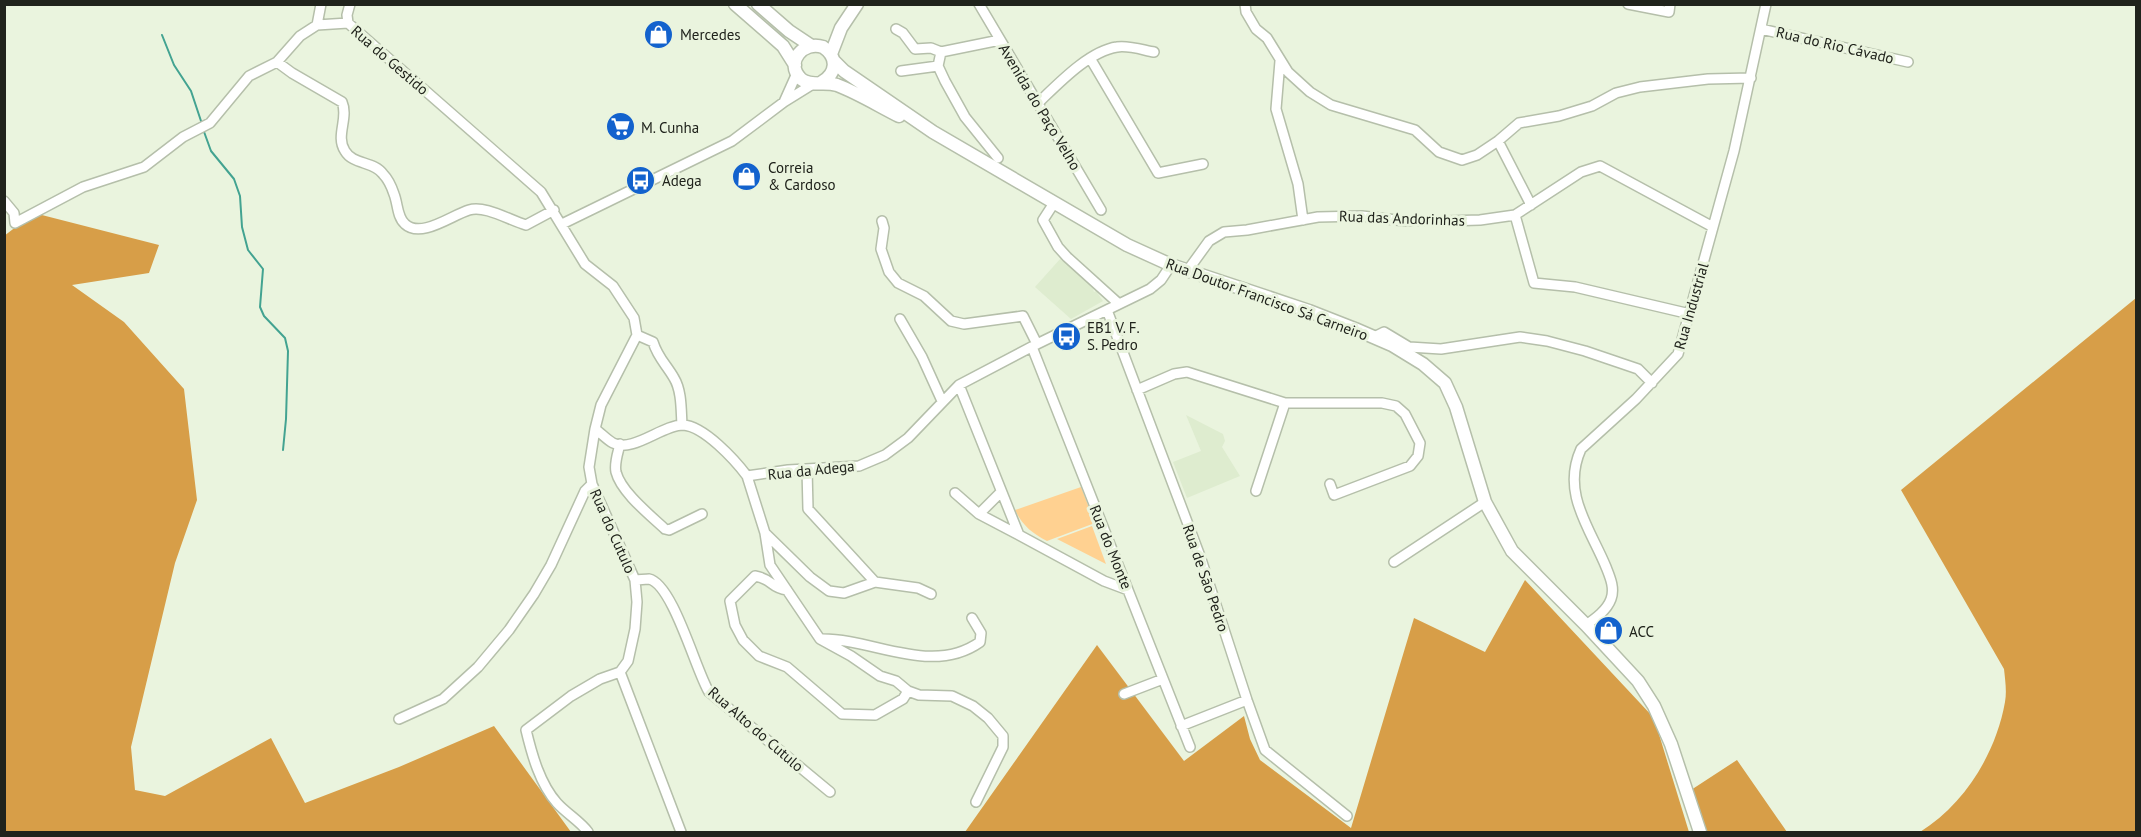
<svg xmlns="http://www.w3.org/2000/svg" width="2141" height="837" font-family="'PT Sans',sans-serif">
  <style>
    .built { fill: #deeccf }
    .green { fill: #ffd191 }
    .forest { fill: #d79e48 }
    .lines { fill: none; stroke-linecap: round; stroke-linejoin: round }
    .stream { stroke: #43a391; stroke-width: 2 }
    .minor-casing { stroke: #b5bfaa; stroke-width: 12 }
    .major-casing { stroke: #b5bfaa; stroke-width: 15 }
    .minor { stroke: #fff; stroke-width: 9 }
    .major { stroke: #fff; stroke-width: 12 }
    .labels { text-anchor: middle; dominant-baseline: central; stroke-width: 6; stroke-linejoin: round; paint-order: stroke }
    .poi-label { font-size: 15px; fill: #20231c; stroke: #eaf4de; text-anchor: start }
    .street-label { font-size: 15px; fill: #20231c; stroke: #eaf4de }
  </style>
  <rect width="100%" height="100%" fill="#eaf4de"/>
  <path class="built" d="M1061,258L1092,286L1094,292L1096,291L1103,301L1071,319L1035,287Z
    M1186,415L1223,434L1225,441L1222,447L1240,476L1187,498L1173,462L1201,451Z"/>
  <path class="green" d="M1081,487L1095,523L1047,541C1032,533 1023,526 1015,510Z
    M1092,526L1106,564L1057,539Z"/>
  <path class="forest" d="M34,213L159,245L149,273L72,285L124,322L184,389L197,500L175,563L131,747L135,790L165,796L271,738L305,803L399,767L494,726L571,832H5L4,236Z
    M2136,298V832H1920C1965,804 1996,753 2005,702C2007,691 2005,679 2004,669L1901,490Z
    M1525,580L1654,718L1689,832H965L1097,645L1184,761L1244,716L1250,739L1260,760L1351,828L1414,618L1485,652Z
    M1737,760L1787,832H1705L1691,790Z"/>
  <g class="lines">
    <path class="stream" d="M162,35L174,65L191,91L202,124
      M203,129L211,151L234,179L240,196L242,227L248,250L263,269L260,307L264,316L285,338L288,351L286,419L283,450"/>
    <defs>
      <path id="minor" d="M979,4L1101,210
        M1245,4L1246,12L1256,29L1267,38L1288,72L1310,92L1331,105L1415,130L1439,152L1462,160L1477,155L1498,141L1519,123L1559,116L1592,106L1616,93L1640,87L1708,79L1751,78
        M1628,4L1669,12L1670,4
        M348,23L347,15L350,4
        M317,25L321,4
        M896,29L903,33L915,49L931,48L941,52L1000,40
        M1761,29L1908,62
        M941,52L938,66L945,81L965,117L998,158
        M1090,58L1158,173L1203,164
        M1280,61L1276,109L1298,184L1303,220
        M277,62L292,73L342,102C349,118 335,136 345,151C353,165 374,161 383,174C388,179 392,188 394,194C398,204 397,217 405,224C421,239 452,215 469,210C485,205 509,220 526,225L554,210
        M901,71L938,66
        M784,102L797,73
        M1038,103C1058,84 1089,51 1117,47C1128,45 1143,50 1154,52
        M1498,141L1531,205
        M4,201L14,213L15,223L83,187L144,167L183,137L210,123L249,76L277,62L300,36L317,25L348,23L541,192L585,264L613,286L634,318L637,335L601,405L595,429L589,467L592,484L635,580L637,602L635,629L628,661L620,672L600,679L571,696L526,730C532,755 540,784 557,803C567,814 580,821 588,832
        M1054,203L1043,220L1058,247L1067,257L1119,304
        M1515,215L1534,283L1575,287L1690,314
        M882,221L884,228L881,249L889,272L898,283L924,296L951,321L964,324L1023,316L1037,344
        M562,224L732,141L784,102L813,84
        M1188,270L1209,241L1224,232L1247,230L1318,217L1362,216L1405,221H1447L1480,220L1515,215L1581,172L1600,166L1713,227
        M1107,310L1200,556L1247,700L1265,750L1347,816
        M900,319L922,357L942,401
        M637,335L653,342C658,358 666,364 674,378C682,391 681,411 682,425
        M1374,337L1384,332L1409,347L1441,349L1520,337L1547,341L1585,351L1638,369L1652,383
        M1032,347L1190,747
        M959,385L1019,535L1104,581L1128,590
        M1137,390L1174,374L1187,372L1285,403H1382L1396,406L1405,414L1420,443L1418,456L1410,466L1334,495L1330,484
        M595,429C601,433 607,440 613,443C633,453 662,425 683,425C704,426 735,460 747,476L788,470L859,466L885,455L908,438L959,385L1037,344L1150,289L1161,280L1171,265
        M620,444C618,453 614,463 616,472C621,492 650,515 665,529L669,530L702,514
        M807,469L808,509L875,582
        M747,476L765,533L770,565L820,639L851,656L880,676L896,681L908,691L919,695L952,696L973,706L988,718L1003,736V747L976,802
        M1256,491L1285,403
        M1001,492L979,514L1019,535
        M955,493L979,514
        M765,533L810,577L829,591L844,593L875,582L918,588L931,594
        M1394,562L1485,502
        M635,580C639,580 645,579 649,579C673,584 696,671 709,692L830,792
        M787,590C770,588 773,579 755,576L730,601L735,625L743,640L759,656L787,667L842,714L875,715L903,699L908,691
        M1586,625C1596,618 1607,610 1611,599C1615,588 1610,577 1606,567C1590,528 1561,493 1581,449L1636,399L1678,354L1734,151L1766,4
        M823,639C874,639 932,676 980,642L981,633L972,618
        M620,672L681,832
        M1124,694L1163,679
        M399,719L443,699L478,667L509,630L534,594L551,565L585,491L592,484
        M1181,726L1247,700"/>
      <path id="major" d="M735,4L783,46L795,65
        M758,4L789,31L810,45
        M831,54L841,28L857,4
        M834,61L844,71L933,132L1127,245L1171,265L1309,311L1355,329L1392,345L1423,364L1445,383L1456,407L1485,502L1512,551L1586,625L1638,681L1654,706L1671,744L1700,832
        M822,82C837,73 838,57 823,47C804,40 784,62 801,79C811,87 825,81 837,85C858,93 879,106 899,116"/>
    </defs>
    <use href="#minor" class="minor-casing"/>
    <use href="#major" class="major-casing"/>
    <use href="#minor" class="minor"/>
    <use href="#major" class="major"/>
  </g>
  <defs>
    <symbol id="shop-disc" viewBox="-11 -11 22 22"><circle r="9.5" fill="#1362cd" stroke="#eaf4de"/><path d="M-5-2.5h2.3a2.7 3.5 0 0 1 5.4 0H5L5.5 6h-11ZM-1.5-2.5h3a1.5 2.3 0 0 0-3 0Z" fill="#fff"/></symbol>
    <symbol id="supermarket-disc" viewBox="-11 -11 22 22"><circle r="9.5" fill="#1362cd" stroke="#eaf4de"/><path d="M-6-5.5h2.5l.6 2H6L4.5 2H-2.5L-4.4-4H-6ZM-1.5 3.2a1.3 1.3 0 1 0 .1 0ZM3 3.2a1.3 1.3 0 1 0 .1 0Z" fill="#fff"/></symbol>
    <symbol id="bus-disc" viewBox="-11 -11 22 22"><circle r="9.5" fill="#1362cd" stroke="#eaf4de"/><path d="M-5-6H5V4H4V6H2V4H-2V6H-4V4H-5ZM-3.5-4V0h7V-4ZM-3.5 1.2v1.5H-2V1.2ZM2 1.2v1.5H3.5V1.2Z" fill="#fff"/></symbol>
  </defs>
  <g fill-rule="evenodd">
    <use href="#shop-disc" x="642" y="18" width="33" height="33"/>
    <use href="#supermarket-disc" x="604" y="110" width="33" height="33"/>
    <use href="#shop-disc" x="730" y="160" width="33" height="33"/>
    <use href="#bus-disc" x="624" y="164" width="33" height="33"/>
    <use href="#bus-disc" x="1050" y="320" width="33" height="33"/>
    <use href="#shop-disc" x="1592" y="614" width="33" height="33"/>
  </g>
  <g class="labels">
    <g class="poi-label">
      <text x="680" y="34">Mercedes</text>
      <text x="641" y="127">M. Cunha</text>
      <text x="768" y="167">Correia<tspan x="768" dy="17">&amp; Cardoso</tspan></text>
      <text x="662" y="180">Adega</text>
      <text x="1087" y="327">EB1 V. F.<tspan x="1087" dy="17">S. Pedro</tspan></text>
      <text x="1629" y="631">ACC</text>
    </g>
    <g class="street-label">
      <text transform="translate(1835 45) rotate(13)">Rua do Rio Cávado</text>
      <text transform="translate(390 60) rotate(41)">Rua do Gestido</text>
      <text transform="translate(1040 107) rotate(59)">Avenida do Paço Velho</text>
      <text transform="translate(1402 218) rotate(2)">Rua das Andorinhas</text>
      <text transform="translate(1267 299) rotate(20)">Rua Doutor Francisco Sá Carneiro</text>
      <text transform="translate(1691 306) rotate(-74)">Rua Industrial</text>
      <text transform="translate(811 470) rotate(-6)">Rua da Adega</text>
      <text transform="translate(613 531) rotate(66)">Rua do Cutulo</text>
      <text transform="translate(1111 547) rotate(68)">Rua do Monte</text>
      <text transform="translate(1206 578) rotate(71)">Rua de São Pedro</text>
      <text transform="translate(756 729) rotate(41)">Rua Alto do Cutulo</text>
    </g>
  </g>
  <rect width="2141" height="837" fill="none" stroke="#20231c" stroke-width="12"/>
</svg>
